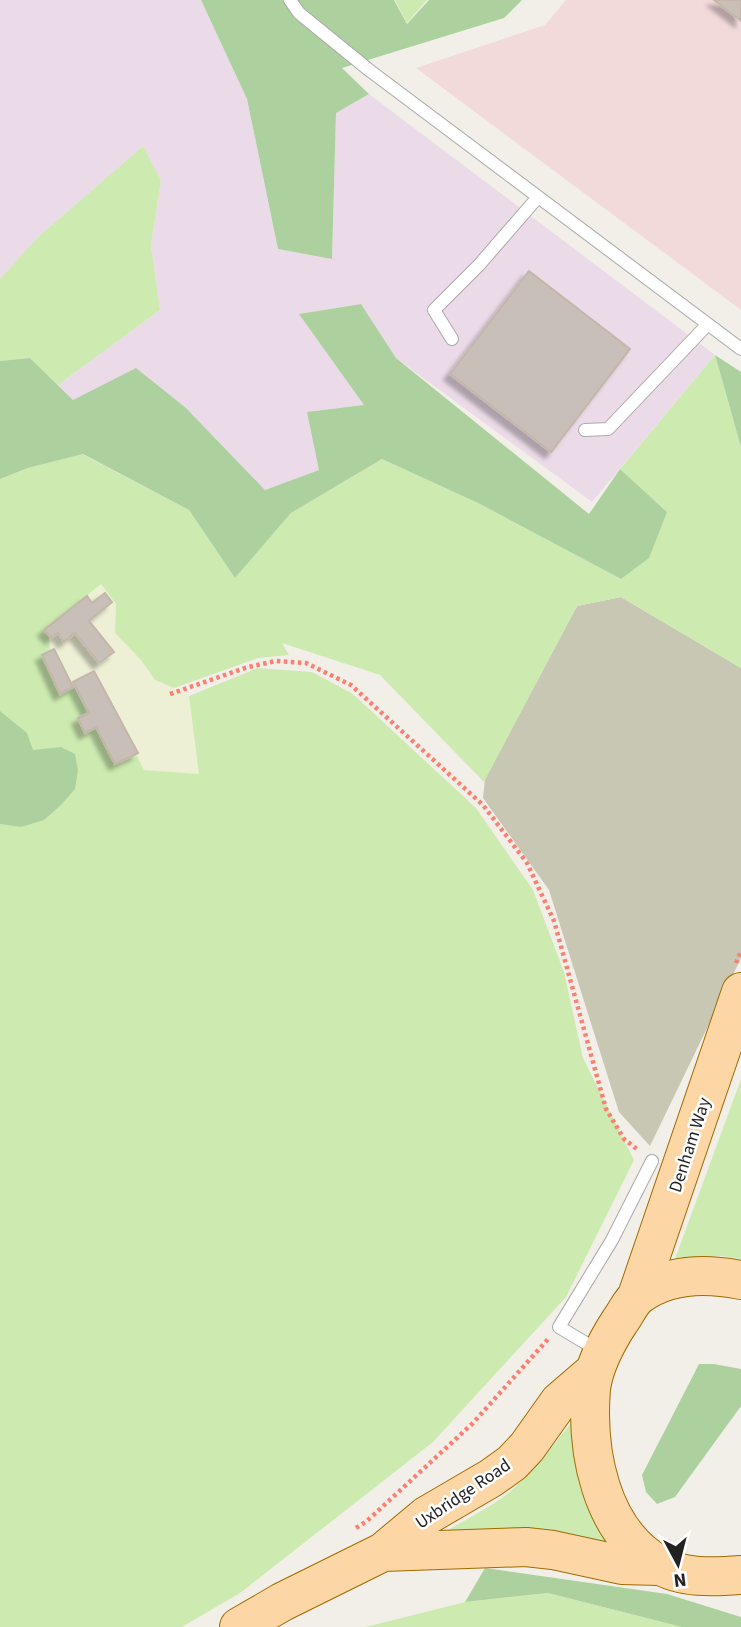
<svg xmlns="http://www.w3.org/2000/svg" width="741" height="1627" font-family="'Source Sans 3',sans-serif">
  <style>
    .commercial { fill: #f2dad9 }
    .industrial { fill: #ebdbe8 }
    .construction { fill: #c7c7b4 }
    .farmland { fill: #eef0d5 }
    .grass { fill: #cdebb0 }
    .forest { fill: #add19e }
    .building { fill: #c7bfb8; stroke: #c4b6ab; stroke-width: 2; filter: url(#shadow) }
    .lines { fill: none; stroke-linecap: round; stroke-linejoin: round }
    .service-casing { stroke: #a9a9a9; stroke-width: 14 }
    .primary-casing { stroke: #a06b00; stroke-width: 40 }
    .path { stroke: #fa8072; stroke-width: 4.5; stroke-dasharray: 3.5 3.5; stroke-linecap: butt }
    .service { stroke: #fff; stroke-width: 12 }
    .primary { stroke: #fcd6a4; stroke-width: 38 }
    .labels { text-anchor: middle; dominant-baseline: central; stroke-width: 5; stroke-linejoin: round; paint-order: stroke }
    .street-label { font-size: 18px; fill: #222; stroke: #fff }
  </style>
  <defs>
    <filter id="shadow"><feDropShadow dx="-6" dy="6" stdDeviation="2" flood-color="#0004"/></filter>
  </defs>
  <rect width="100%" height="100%" fill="#f2efe9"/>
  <path class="commercial" d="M566,0H741V310L416,68L545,25Z"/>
  <path class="industrial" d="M0,0H201L247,99L278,249L332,258L336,113L369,94L715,355L592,502L396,358L361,304L300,314L364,405L319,470L265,490L186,408L73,400L58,385L160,310L151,245L161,180L143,146L38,237L0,279Z"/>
  <path class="construction" d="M621,597L741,668V958L650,1146L619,1112L549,890L483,798L485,779L577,606Z"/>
  <path class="farmland" d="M101,584L116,604L115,633L141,660L155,680L189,696L200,774L144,770L116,784L0,694L44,630Z"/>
  <path class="grass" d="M395,0H427L407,23Z
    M143,146L161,180L151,245L160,310L58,385L30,358L0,361V279L38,237Z
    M715,355L741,447V668L621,597L577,606L484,782L380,675L282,643L289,655L258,658L174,688L155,680L141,660L115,633L116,604L101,584L44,630L49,637L50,651L42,656L60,693L76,686L89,713L78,718L86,733L96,727L116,764L136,754L144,770L199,774L189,696L258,668L312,672L353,694L476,808L533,890L564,972L583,1058L634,1160L566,1297L433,1442L240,1593L182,1627H0V479L28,468L82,454L189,510L235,578L291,513L382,459L480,504L621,579L667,512L620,469Z
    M741,1079V1259L722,1256L675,1259Z
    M571,1423H573C574,1451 574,1477 586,1503C592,1517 602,1529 606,1542L446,1531C465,1520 485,1510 503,1497C530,1477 550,1449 571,1423Z
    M548,1593L682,1627H365L465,1602Z"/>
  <path class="forest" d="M201,0H394L407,24L429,0H522L504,18L342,68L369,94L336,113L332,259L278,249L247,99Z
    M361,304L396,358L589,514L620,469L667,512L649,558L621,579L480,504L382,459L291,513L235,578L189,510L83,454L28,468L0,479V361L30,358L73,400L136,368L186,408L265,490L319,470L307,412L364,405L299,314Z
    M715,355L741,372V447Z
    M0,711L27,733L33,750L61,747L75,754L78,770L75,789L62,804L44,820L21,827L0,824Z
    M699,1364H714L741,1369V1406L675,1497L657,1504L646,1492L642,1475Z
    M485,1568L667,1594L741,1617V1627H682L548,1593L465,1602Z"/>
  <path class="building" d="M714,0H741V21Z
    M529,271L630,349L551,452L450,374Z
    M105,593L112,602L89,621L114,652L99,663L75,633L64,642L58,633L51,638L44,630L87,596L92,603Z
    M54,649L73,687L60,694L42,655Z
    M94,671L138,753L115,764L96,727L85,733L78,718L89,713L73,682Z"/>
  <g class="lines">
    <defs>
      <path id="service" d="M290,0L299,13L369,70L741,349
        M452,339L434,310L479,265L538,197
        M585,430L608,429L708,324
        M599,1351L559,1327L612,1240L652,1161"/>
      <path id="primary" d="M741,1280C706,1273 669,1273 639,1295C631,1301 626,1313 620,1321C607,1341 594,1365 591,1389C586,1451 600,1530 658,1564C681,1579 715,1577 741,1575
        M637,1296L741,992
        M383,1552L526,1547L553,1550L622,1565L659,1566
        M239,1627L282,1602L383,1552L426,1516L491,1478L512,1463L527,1447L559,1402L595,1371"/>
    </defs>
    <use href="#service" class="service-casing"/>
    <use href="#primary" class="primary-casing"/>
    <path class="path" d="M170,694L248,667L276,661L306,663L351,685L483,805L527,863L554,921L606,1109L624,1139L638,1150
      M736,963L741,951
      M356,1528L367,1521L473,1423L549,1338"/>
    <use href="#service" class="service"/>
    <use href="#primary" class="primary"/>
  </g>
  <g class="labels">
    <g class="street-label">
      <text transform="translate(690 1145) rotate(-72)">Denham Way</text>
      <text transform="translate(463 1494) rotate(-34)">Uxbridge Road</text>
    </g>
  </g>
  <g transform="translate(678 1564) rotate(173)" stroke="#ffffff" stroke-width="5" paint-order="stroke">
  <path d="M0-5L12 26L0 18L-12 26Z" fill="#222222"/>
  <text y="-10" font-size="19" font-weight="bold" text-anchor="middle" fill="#222222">N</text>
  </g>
</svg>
